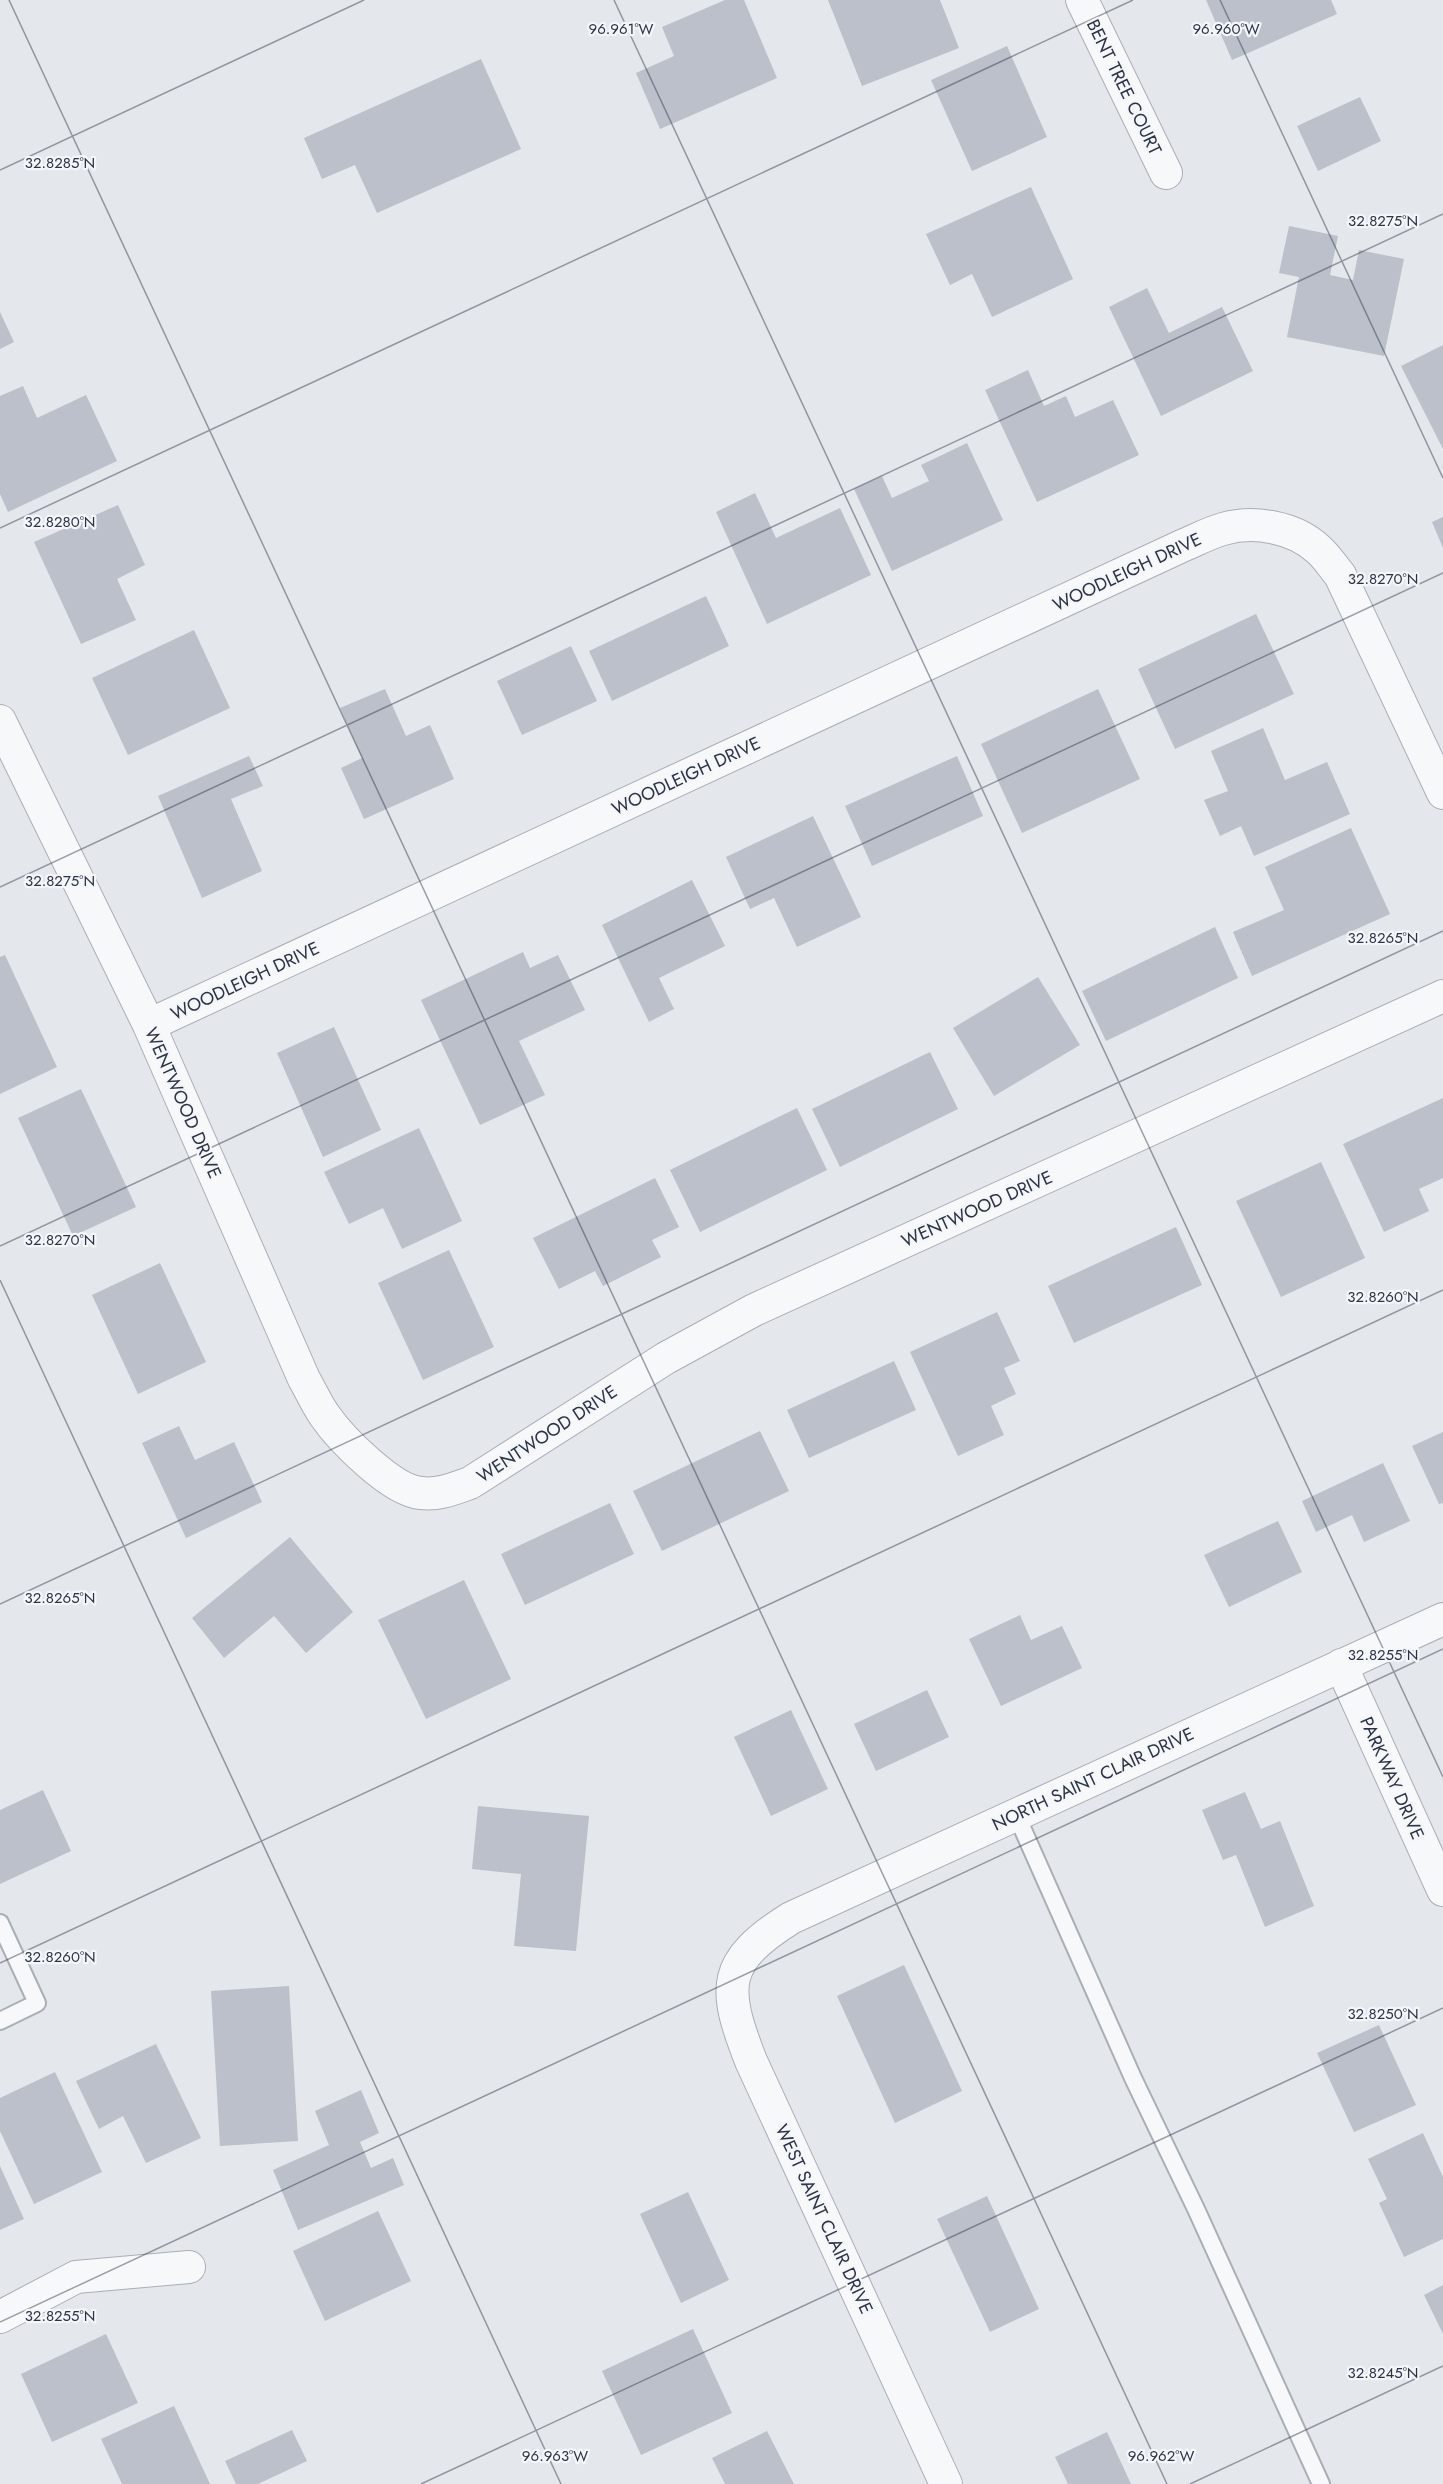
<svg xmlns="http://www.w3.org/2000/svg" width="1443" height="2484" font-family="Jost,sans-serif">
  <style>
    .building { fill: #bbc0ca }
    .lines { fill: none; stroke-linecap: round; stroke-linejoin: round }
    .service-casing { stroke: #a9aeb7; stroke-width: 20 }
    .minor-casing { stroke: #a9aeb7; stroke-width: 34 }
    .service { stroke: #f7f8fa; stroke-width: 16 }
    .minor { stroke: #f7f8fa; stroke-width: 32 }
    .ticks { fill: none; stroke: #2b3445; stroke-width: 1.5; stroke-opacity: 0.45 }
    .labels { text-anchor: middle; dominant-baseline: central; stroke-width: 4.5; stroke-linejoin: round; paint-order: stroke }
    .street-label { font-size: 18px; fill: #2b3445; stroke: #f4f6f9 }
    .ticks-label { font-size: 15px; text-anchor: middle; fill: #2b3445; stroke: #f4f6f9; stroke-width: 4.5; stroke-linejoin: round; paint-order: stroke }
  </style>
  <rect width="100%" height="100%" fill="#e4e7ec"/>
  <path class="building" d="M725,0H744L777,78L660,129L636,73L674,56L662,27Z
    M828,0H940L959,48L862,86Z
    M1206,0H1331L1337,14L1232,60Z
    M1007,46L1047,137L972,171L931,80Z
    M481,59L521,149L377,213L355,165L322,179L304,138Z
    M1360,97L1381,141L1318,171L1297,126Z
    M1031,187L1073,279L992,317L972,274L950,285L926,234Z
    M1289,226L1338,236L1330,275L1353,280L1359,250L1404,259L1384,356L1287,337L1299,277L1279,273Z
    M1147,288L1169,333L1222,307L1253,371L1161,416L1109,307Z
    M0,312L14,342L0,349Z
    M1443,345V449L1401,366Z
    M1028,370L1044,406L1066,396L1075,417L1113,400L1139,455L1037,502L985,390Z
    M23,386L37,418L86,395L117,461L8,512L0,494V396Z
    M967,443L1003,520L892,571L854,489L882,476L892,498L929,481L921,465Z
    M755,493L776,538L840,508L871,575L767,624L716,512Z
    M118,505L145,565L117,579L136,620L81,644L34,542Z
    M1443,517V548L1432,522Z
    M706,596L729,646L612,701L589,651Z
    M1256,614L1294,694L1175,749L1138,669Z
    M194,630L230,708L128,755L92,678Z
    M571,646L597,701L522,735L497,681Z
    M385,689L406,736L430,725L454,779L364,819L341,768L362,758L340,708Z
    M1098,689L1140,779L1022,833L981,744Z
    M1263,728L1285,780L1327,762L1350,814L1254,856L1241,826L1220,836L1204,800L1228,791L1211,751Z
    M249,756L263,786L231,799L262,871L202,898L158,796Z
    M957,756L983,816L872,866L845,806Z
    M813,816L861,917L797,947L774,898L750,909L726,857Z
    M1351,828L1390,914L1252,976L1233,932L1284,910L1265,867Z
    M692,880L725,946L659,978L674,1009L649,1022L602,925Z
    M1215,927L1238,978L1106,1041L1082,991Z
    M523,952L530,968L558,955L585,1010L519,1041L545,1095L480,1125L421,1000Z
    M5,955L57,1067L0,1094V957Z
    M1038,977L1080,1045L994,1096L953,1028Z
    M334,1027L381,1130L323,1157L277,1053Z
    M930,1052L958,1109L840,1167L812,1109Z
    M81,1089L136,1207L73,1236L18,1118Z
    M1443,1098V1178L1419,1189L1429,1211L1384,1232L1343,1144Z
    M797,1108L827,1170L700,1232L670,1170Z
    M419,1128L462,1221L402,1249L383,1208L349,1224L324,1172Z
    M1321,1162L1365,1258L1281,1297L1236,1201Z
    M655,1178L679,1227L652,1240L661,1257L603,1286L595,1271L559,1289L533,1238Z
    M1176,1227L1202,1285L1074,1343L1048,1286Z
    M449,1250L494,1347L423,1380L378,1283Z
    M160,1263L206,1362L138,1394L92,1295Z
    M997,1312L1020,1361L1004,1368L1016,1394L991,1406L1004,1435L958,1456L910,1352Z
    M894,1361L916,1410L809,1458L787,1410Z
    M179,1426L195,1460L234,1442L262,1502L186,1538L142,1443Z
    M760,1431L789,1491L662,1551L633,1491Z
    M1443,1432V1503L1439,1504L1412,1446Z
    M1383,1463L1410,1521L1364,1542L1352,1515L1316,1532L1302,1501Z
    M610,1503L634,1554L525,1605L501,1554Z
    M1278,1521L1302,1572L1229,1607L1204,1555Z
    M290,1537L353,1612L306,1653L274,1616L224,1658L192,1618Z
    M464,1580L511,1679L426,1719L378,1620Z
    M1020,1615L1031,1640L1062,1626L1082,1668L1001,1706L969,1639Z
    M927,1690L949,1737L876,1771L854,1724Z
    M791,1710L828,1789L771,1816L734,1737Z
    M43,1790L71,1851L0,1884V1810Z
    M1245,1792L1261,1829L1280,1821L1314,1906L1265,1927L1236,1855L1223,1860L1202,1810Z
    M478,1806L589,1816L576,1951L514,1946L521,1874L472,1869Z
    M904,1965L962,2091L895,2123L837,1996Z
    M289,1986L298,2141L220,2146L211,1991Z
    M1379,2025L1416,2105L1354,2132L1317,2053Z
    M156,2044L201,2138L146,2163L123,2116L99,2129L76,2081Z
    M55,2072L102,2172L34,2204L0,2131V2098Z
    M361,2090L379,2133L360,2142L371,2168L393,2158L404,2185L298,2230L273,2170L329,2145L315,2111Z
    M1423,2133L1443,2177V2239L1404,2257L1379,2203L1387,2199L1368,2159Z
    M0,2166L24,2219L0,2230Z
    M688,2192L729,2280L681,2303L640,2214Z
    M987,2196L1039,2309L990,2332L937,2219Z
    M378,2211L411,2281L325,2321L293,2251Z
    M1443,2285V2334L1424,2295Z
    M693,2329L732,2413L641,2455L602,2371Z
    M106,2334L138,2403L52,2442L21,2374Z
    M174,2406L210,2484H122L101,2439Z
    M292,2430L307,2461L258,2484H236L225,2461Z
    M767,2431L794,2484H725L712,2458Z
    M1107,2432L1131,2484H1068L1055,2457Z"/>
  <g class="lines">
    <defs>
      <path id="service" d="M1016,1814L1133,2078L1196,2209L1321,2484
        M0,1923L37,2003L0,2021"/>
      <path id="minor" d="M1082,0L1166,173
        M0,721L149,1025L304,1379C311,1391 317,1405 325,1416C341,1439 392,1491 421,1493C439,1495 453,1489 470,1483L666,1358L754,1310L1443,996
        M149,1025L1184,545C1196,540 1209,533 1223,529C1254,520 1295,527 1319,550C1327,557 1333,567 1340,575L1443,793
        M1341,1665L1443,1890
        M0,2317L76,2277L189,2267
        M946,2484L751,2061C722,1987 721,1962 791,1918L1443,1619"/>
    </defs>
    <use href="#service" class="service-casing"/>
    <use href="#minor" class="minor-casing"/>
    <use href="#service" class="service"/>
    <use href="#minor" class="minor"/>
  </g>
  <path class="ticks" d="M9,0L1167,2484M614,0L1443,1777M1220,0L1443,478M0,170L364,0M0,528L1133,0M0,887L1443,214M0,1246L1443,573M0,1280L561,2484M0,1604L1443,931M0,1963L1443,1290M0,2322L1443,1649M421,2484L1443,2008M1190,2484L1443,2366"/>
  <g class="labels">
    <g class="street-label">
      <text transform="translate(1124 87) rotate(64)">BENT TREE COURT</text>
      <text transform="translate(1127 572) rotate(-25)">WOODLEIGH DRIVE</text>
      <text transform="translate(686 776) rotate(-25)">WOODLEIGH DRIVE</text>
      <text transform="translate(245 981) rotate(-25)">WOODLEIGH DRIVE</text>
      <text transform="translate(183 1103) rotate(66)">WENTWOOD DRIVE</text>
      <text transform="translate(977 1209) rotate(-24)">WENTWOOD DRIVE</text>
      <text transform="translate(547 1434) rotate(-33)">WENTWOOD DRIVE</text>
      <text transform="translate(1392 1778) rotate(66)">PARKWAY DRIVE</text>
      <text transform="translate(1093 1779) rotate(-25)">NORTH SAINT CLAIR DRIVE</text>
      <text transform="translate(824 2219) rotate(65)">WEST SAINT CLAIR DRIVE</text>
    </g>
  </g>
  <g class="ticks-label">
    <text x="621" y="34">96.961°W</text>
    <text x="1226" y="34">96.960°W</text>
    <text x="60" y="168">32.8285°N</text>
    <text x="1383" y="226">32.8275°N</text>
    <text x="60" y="527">32.8280°N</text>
    <text x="1383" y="584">32.8270°N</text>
    <text x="60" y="886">32.8275°N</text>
    <text x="1383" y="943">32.8265°N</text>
    <text x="60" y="1245">32.8270°N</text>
    <text x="1383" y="1302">32.8260°N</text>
    <text x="60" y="1603">32.8265°N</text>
    <text x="1383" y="1660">32.8255°N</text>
    <text x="60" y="1962">32.8260°N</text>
    <text x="1383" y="2019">32.8250°N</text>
    <text x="60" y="2321">32.8255°N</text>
    <text x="1383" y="2378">32.8245°N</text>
    <text x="555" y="2461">96.963°W</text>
    <text x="1161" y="2461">96.962°W</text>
  </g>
</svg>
